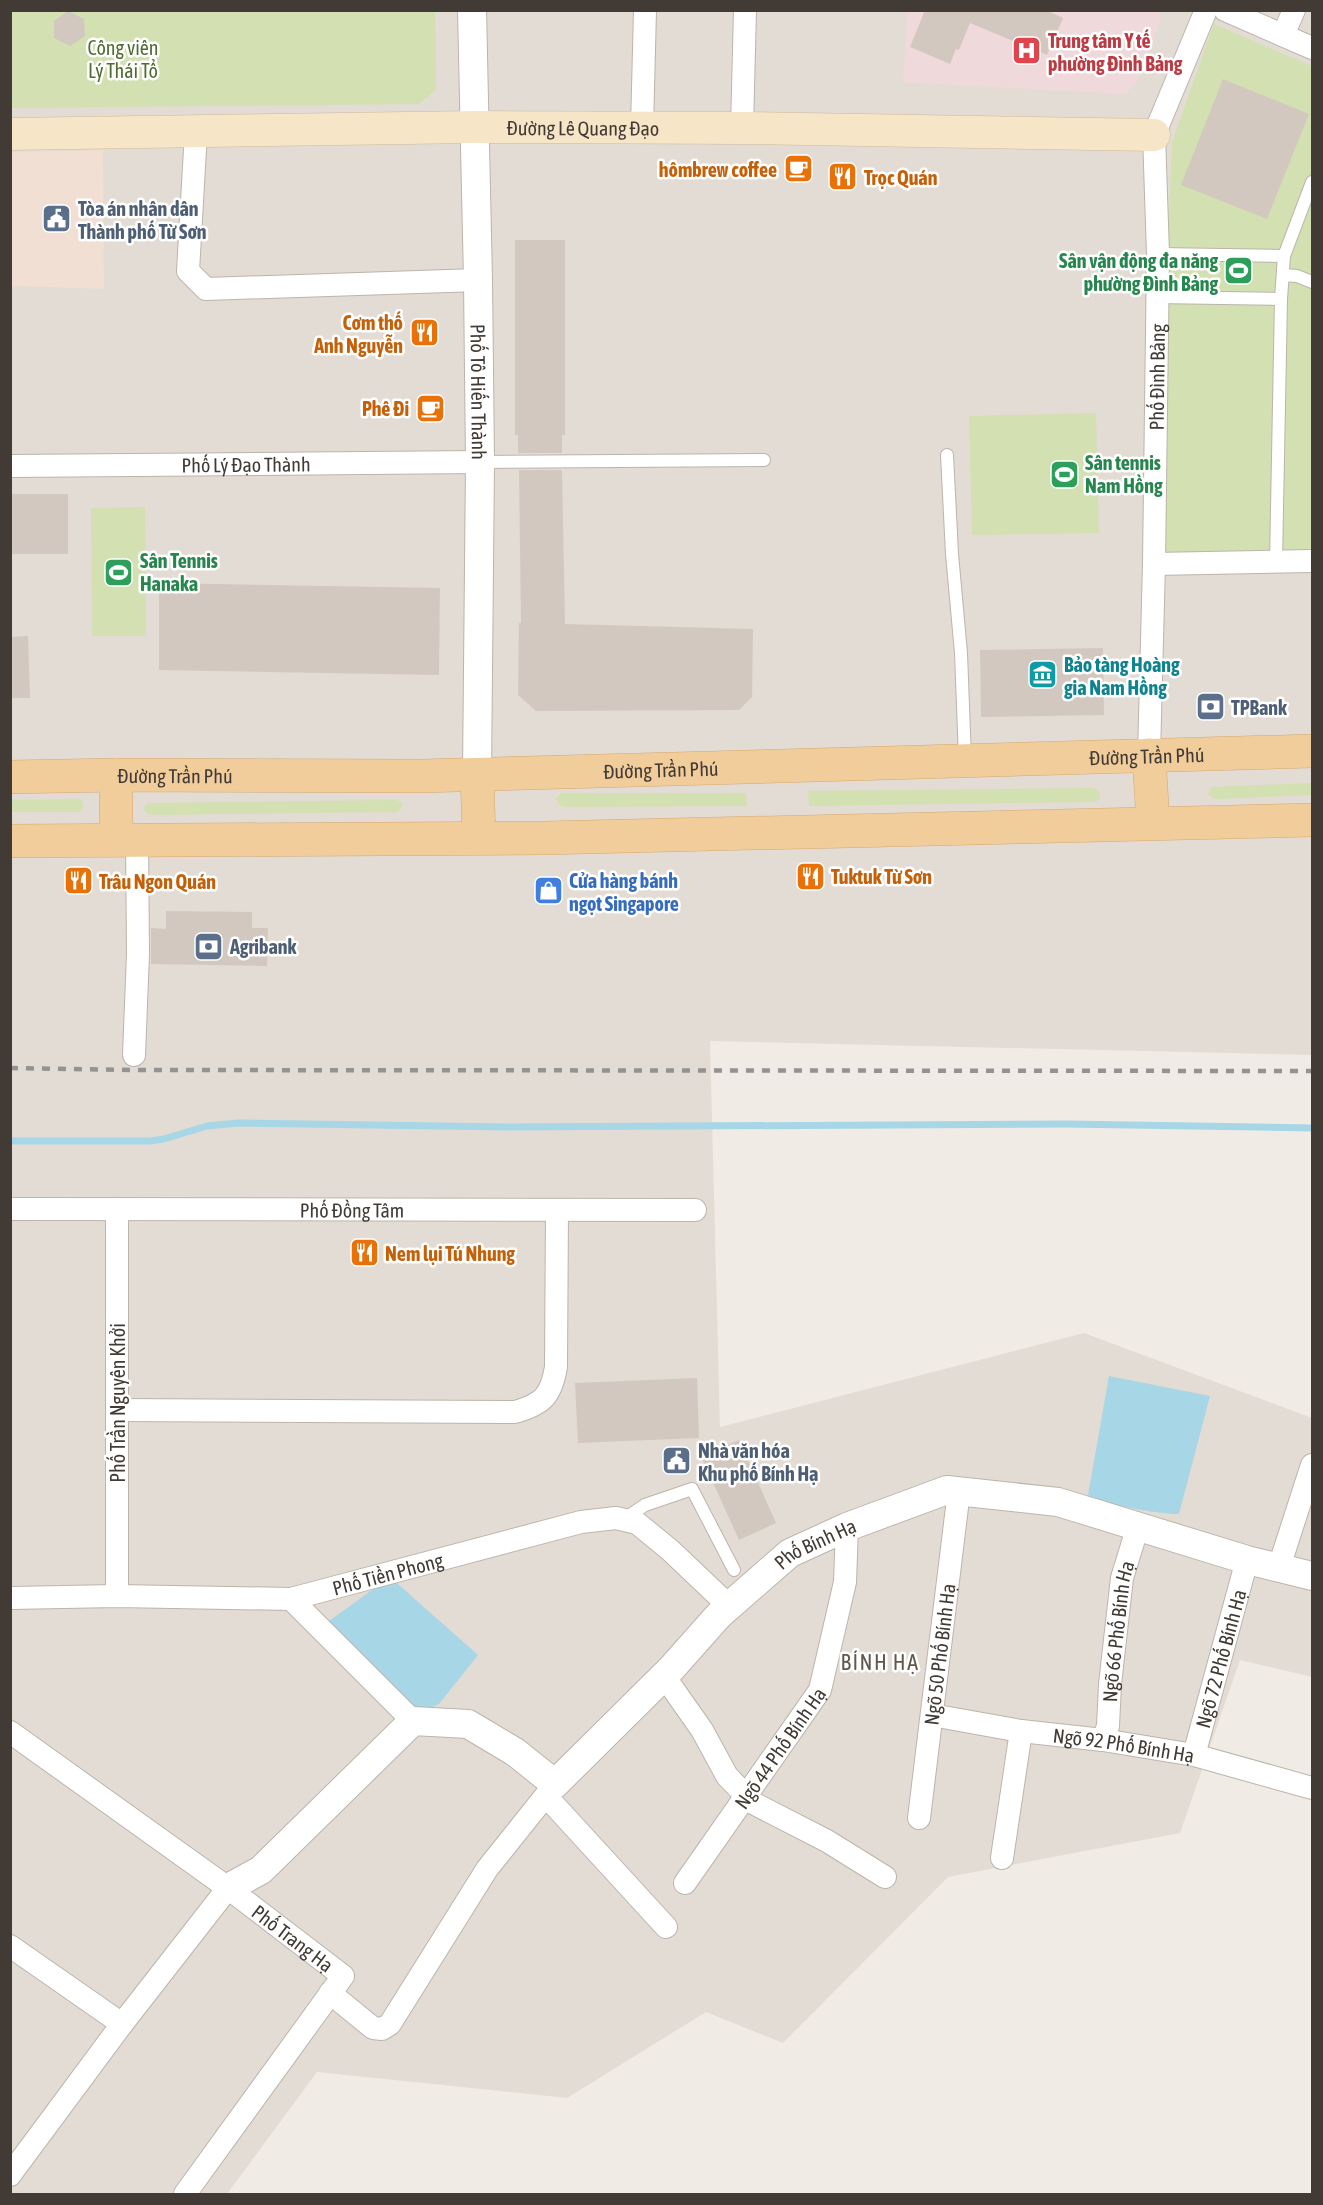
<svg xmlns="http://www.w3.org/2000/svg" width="1323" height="2205" font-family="'Asap Condensed',sans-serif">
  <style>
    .residential { fill: #e3dcd4 }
    .commercial { fill: #f0dfd2 }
    .medical { fill: #f0d9da }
    .green { fill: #d2e0b2 }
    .water { fill: #a7d6e6 }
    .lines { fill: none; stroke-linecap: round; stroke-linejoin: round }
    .stream { stroke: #a7d6e6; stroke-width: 7 }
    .building { fill: #d3c8bf }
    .service-casing { stroke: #bdb4ac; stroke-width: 14 }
    .minor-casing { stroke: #bdb4ac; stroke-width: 24 }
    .tertiary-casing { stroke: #bdb4ac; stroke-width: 30 }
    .secondary-casing { stroke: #ceb99b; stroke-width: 33 }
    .primary-casing { stroke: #d4a76f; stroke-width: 34 }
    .service { stroke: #fff; stroke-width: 12 }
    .minor { stroke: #fff; stroke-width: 22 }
    .tertiary { stroke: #fff; stroke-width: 28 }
    .secondary { stroke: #f7e5c7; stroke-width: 32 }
    .primary { stroke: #f2cd9c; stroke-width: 33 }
    .rail { stroke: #939393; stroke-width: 4.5; stroke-dasharray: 8 8; stroke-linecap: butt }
    .labels { text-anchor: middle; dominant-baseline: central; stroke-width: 5; stroke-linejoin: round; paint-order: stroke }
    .health-label { font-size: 20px; font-weight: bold; fill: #be3a42; stroke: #fff; text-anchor: start }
    .park-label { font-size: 20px; fill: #506c30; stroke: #fff }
    .street-label { font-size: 20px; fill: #423b35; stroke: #fff }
    .food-label { font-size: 20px; font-weight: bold; fill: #c56008; stroke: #fff; text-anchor: start }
    .service-label { font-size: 20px; font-weight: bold; fill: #4e5e75; stroke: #fff; text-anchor: start }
    .leisure-label { font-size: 20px; font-weight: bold; fill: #27864d; stroke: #fff; text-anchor: start }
    .culture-label { font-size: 20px; font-weight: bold; fill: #0d838f; stroke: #fff; text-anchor: start }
    .shop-label { font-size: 20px; font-weight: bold; fill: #366cbe; stroke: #fff; text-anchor: start }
    .quarter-label { font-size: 22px; letter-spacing: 1.5px; fill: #63574e; stroke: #fff }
  </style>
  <rect width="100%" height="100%" fill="#f0ebe5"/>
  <path class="residential" d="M11,11H1312V1055L710,1041L720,1427L1084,1333L1312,1418V1677L1240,1660L1180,1833L948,1877L783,2043L706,2012L567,2098L317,2072L227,2194H11Z"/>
  <path class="commercial" d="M103,150L104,289L11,286V317V152Z"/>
  <path class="medical" d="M1158,10L1161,19L1136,83L1125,94L903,82L908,11Z"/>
  <path class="green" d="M10,11H435L436,90L419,104L11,108Z
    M1214,24L1312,66V550L1161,555L1163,361L1172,142Z
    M1096,413L1099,533L972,535L969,416Z
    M145,507L146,636H92L91,508Z
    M1312,783V795L1218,799L1212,798L1208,794L1210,788L1212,787Z
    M1092,788L1098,790L1100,798L1096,802H1089L809,806L808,791Z
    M563,793H746L747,806L564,807L559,805L556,799L560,794Z
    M79,799L82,800L84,806L80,812H11V800Z
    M397,800L402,803L401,809L397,812H394L154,815L148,814L144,810V807L149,803Z"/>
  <path class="water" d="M1109,1376L1210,1396L1179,1514C1166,1515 1096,1504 1088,1495Z
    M390,1577L478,1655L439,1704L425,1711L406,1704L329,1621Z"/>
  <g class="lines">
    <path class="stream" d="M10,1141H150L164,1139L207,1126L238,1123L507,1127L1067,1124L1312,1128"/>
  </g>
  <path class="building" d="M925,10H1046L1063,18L1047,55L970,23L959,50L956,49L950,64L910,47Z
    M68,11L84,19L85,36L70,46L54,38V21Z
    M1223,79L1309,114L1267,219L1181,185Z
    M515,240H565V435H562V453H518V435H515Z
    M519,470H562L565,624L753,629L752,697L739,710L536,711L518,695L519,623H521Z
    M10,494H68V554H10Z
    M159,583L440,588L439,675L159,670Z
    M28,636L30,698H10V637Z
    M1103,648L1104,715L981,717L980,650Z
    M166,911L252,912V928H268L267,966L151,964V928L166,929Z
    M697,1378L699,1438L578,1443L575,1383Z
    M739,1440L776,1523L739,1540L701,1456Z"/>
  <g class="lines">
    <defs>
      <path id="service" d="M1158,254L1284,256
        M1283,275L1297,276L1312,282
        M1156,297L1281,299
        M947,455L952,554L961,653L965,759
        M480,462L764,460
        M1276,562L1281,299L1284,256L1312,182
        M624,1519L645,1505L692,1489L734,1570"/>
      <g id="minor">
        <path d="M1225,10L1312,48"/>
        <path d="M1283,35L1294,10"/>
        <path d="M642,128L645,10"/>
        <path d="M742,128L745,10"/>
        <path d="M196,132L188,271L206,289L478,280"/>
        <path id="s1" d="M10,466L480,462"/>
        <path d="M1154,564L1312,561"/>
        <path id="s2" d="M1149,755L1154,564L1158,254L1154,135L1206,10"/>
        <path d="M134,1055L138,954L137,839"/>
        <path id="s3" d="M10,1209L695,1210"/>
        <path d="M117,1209V1596"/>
        <path d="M117,1410L515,1412C543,1404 551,1396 556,1367L557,1210"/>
        <path d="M1279,1567L1312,1465"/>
        <path id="s4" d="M10,1598L117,1596L291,1599L581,1522L616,1518L637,1523L670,1550L729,1606"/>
        <path d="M291,1599L413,1721"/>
        <path d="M664,1676L702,1730L727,1776L753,1803L827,1841L885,1877"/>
        <path id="s5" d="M932,1715L1021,1731L1103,1740L1194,1755L1312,1788"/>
        <path id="s6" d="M10,1732L228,1888L343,1976L185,2194"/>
        <path id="s7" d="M1103,1740L1108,1726L1110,1684L1122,1578L1138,1526"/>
        <path id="s8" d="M1194,1755L1247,1560"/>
        <path d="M546,1796L666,1927"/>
        <path id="s9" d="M919,1818L959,1491"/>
        <path d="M1002,1858L1021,1731"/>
        <path id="s10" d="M685,1883L820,1690L845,1582L847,1527"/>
        <path d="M10,1946L122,2024"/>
        <path d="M330,1993L373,2028L382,2029L390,2024L487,1869L555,1784"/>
        <path d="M10,2175L122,2024L228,1888"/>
      </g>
      <g id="tertiary">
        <path id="s11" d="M472,10L478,280L480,462L477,775"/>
        <path id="s12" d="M228,1888L261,1870L413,1721L468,1724L515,1752L555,1784L671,1669L719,1615L790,1553L847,1527L947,1490L1058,1502L1247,1560L1312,1576"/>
      </g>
      <g id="secondary">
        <path id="s13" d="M10,134L474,127L742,128L1154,135"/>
      </g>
      <g id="primary">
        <path d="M1149,755L1153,823"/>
        <path d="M477,775L479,838"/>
        <path id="s14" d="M10,777L116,775L422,776L1312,751"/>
        <path d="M116,839V775"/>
        <path d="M10,841L544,838L1312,820"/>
      </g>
    </defs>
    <use href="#service" class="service-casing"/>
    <use href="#minor" class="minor-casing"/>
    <use href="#tertiary" class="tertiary-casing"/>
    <use href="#secondary" class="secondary-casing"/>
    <use href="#primary" class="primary-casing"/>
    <use href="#service" class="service"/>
    <use href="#minor" class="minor"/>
    <use href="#tertiary" class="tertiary"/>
    <use href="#secondary" class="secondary"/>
    <use href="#primary" class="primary"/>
    <path class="rail" d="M10,1068L134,1070L1312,1071"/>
  </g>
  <defs>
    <symbol id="hospital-square" viewBox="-11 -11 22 22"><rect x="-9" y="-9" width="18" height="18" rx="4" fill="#e0444e" stroke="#fff"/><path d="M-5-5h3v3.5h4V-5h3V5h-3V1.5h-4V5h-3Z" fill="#fff"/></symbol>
    <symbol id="cafe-square" viewBox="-11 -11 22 22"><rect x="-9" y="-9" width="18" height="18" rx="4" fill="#e8710a" stroke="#fff"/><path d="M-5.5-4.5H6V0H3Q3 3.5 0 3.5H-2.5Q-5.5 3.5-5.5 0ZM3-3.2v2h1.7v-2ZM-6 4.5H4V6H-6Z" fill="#fff"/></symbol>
    <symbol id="restaurant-square" viewBox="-11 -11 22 22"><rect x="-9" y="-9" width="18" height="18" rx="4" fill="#e8710a" stroke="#fff"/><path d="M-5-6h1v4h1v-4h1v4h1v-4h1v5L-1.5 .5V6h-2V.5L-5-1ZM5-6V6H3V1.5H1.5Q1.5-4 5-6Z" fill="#fff"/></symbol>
    <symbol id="civic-square" viewBox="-11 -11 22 22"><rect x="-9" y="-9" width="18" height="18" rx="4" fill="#5c6f8a" stroke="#fff"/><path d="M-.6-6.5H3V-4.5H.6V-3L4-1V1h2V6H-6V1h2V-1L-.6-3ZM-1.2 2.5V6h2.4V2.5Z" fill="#fff"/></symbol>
    <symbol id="stadium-square" viewBox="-11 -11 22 22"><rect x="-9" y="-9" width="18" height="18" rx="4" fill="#2e9e5b" stroke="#fff"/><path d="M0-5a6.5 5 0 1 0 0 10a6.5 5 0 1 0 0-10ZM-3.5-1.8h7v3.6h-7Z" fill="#fff"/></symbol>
    <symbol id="museum-square" viewBox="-11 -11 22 22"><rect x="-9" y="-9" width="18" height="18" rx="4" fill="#0f9aa8" stroke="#fff"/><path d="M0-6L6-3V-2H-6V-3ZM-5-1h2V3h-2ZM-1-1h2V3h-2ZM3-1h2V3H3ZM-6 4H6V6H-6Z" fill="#fff"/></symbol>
    <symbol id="bank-square" viewBox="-11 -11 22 22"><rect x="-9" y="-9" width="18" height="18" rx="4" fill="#5c6f8a" stroke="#fff"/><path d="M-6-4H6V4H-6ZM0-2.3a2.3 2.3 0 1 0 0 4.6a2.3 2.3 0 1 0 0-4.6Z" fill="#fff"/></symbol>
    <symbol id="shop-square" viewBox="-11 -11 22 22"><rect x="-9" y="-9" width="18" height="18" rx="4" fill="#3f7fe0" stroke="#fff"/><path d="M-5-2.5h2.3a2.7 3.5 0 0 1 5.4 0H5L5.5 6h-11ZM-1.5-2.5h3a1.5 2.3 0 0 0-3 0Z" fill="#fff"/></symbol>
  </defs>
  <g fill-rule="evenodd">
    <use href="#hospital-square" x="1010" y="34" width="33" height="33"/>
    <use href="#cafe-square" x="782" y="152" width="33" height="33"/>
    <use href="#restaurant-square" x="826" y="160" width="33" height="33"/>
    <use href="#civic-square" x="40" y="202" width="33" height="33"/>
    <use href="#stadium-square" x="1222" y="254" width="33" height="33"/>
    <use href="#restaurant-square" x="408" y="316" width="33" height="33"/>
    <use href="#cafe-square" x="414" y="392" width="33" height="33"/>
    <use href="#stadium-square" x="1048" y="458" width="33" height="33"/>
    <use href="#stadium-square" x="102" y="556" width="33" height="33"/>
    <use href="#museum-square" x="1026" y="658" width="33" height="33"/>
    <use href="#bank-square" x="1194" y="690" width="33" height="33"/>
    <use href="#restaurant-square" x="794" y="860" width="33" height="33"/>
    <use href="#restaurant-square" x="62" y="864" width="33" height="33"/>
    <use href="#shop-square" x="532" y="874" width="33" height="33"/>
    <use href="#bank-square" x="192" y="930" width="33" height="33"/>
    <use href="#restaurant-square" x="348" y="1236" width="33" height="33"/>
    <use href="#civic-square" x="660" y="1444" width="33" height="33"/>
  </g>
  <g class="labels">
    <g class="health-label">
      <text x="1048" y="40">Trung tâm Y tế<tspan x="1048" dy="23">phường Đình Bảng</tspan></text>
    </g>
    <g class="park-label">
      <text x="123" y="47">Công viên<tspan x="123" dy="23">Lý Thái Tổ</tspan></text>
    </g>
    <g class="street-label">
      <text stroke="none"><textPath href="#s13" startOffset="573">Đường Lê Quang Đạo</textPath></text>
      <text stroke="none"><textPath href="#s2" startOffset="378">Phố Đình Bảng</textPath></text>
      <text stroke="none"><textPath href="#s11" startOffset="382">Phố Tô Hiến Thành</textPath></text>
      <text stroke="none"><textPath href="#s1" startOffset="236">Phố Lý Đạo Thành</textPath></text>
      <text stroke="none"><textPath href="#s14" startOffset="1137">Đường Trần Phú</textPath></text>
      <text stroke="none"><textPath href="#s14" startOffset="651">Đường Trần Phú</textPath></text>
      <text stroke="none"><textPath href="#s14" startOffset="165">Đường Trần Phú</textPath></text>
      <text stroke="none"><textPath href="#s3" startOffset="342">Phố Đồng Tâm</textPath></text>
      <text transform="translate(117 1403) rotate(-90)">Phố Trần Nguyên Khởi</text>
      <text stroke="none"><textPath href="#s12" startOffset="768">Phố Bính Hạ</textPath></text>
      <text stroke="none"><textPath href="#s4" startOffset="381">Phố Tiền Phong</textPath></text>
      <text stroke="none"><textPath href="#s7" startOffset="110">Ngõ 66 Phố Bính Hạ</textPath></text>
      <text stroke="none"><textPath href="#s9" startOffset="165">Ngõ 50 Phố Bính Hạ</textPath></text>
      <text stroke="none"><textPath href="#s8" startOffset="100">Ngõ 72 Phố Bính Hạ</textPath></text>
      <text stroke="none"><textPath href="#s5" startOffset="194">Ngõ 92 Phố Bính Hạ</textPath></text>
      <text stroke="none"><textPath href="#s10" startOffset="165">Ngõ 44 Phố Bính Hạ</textPath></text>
      <text stroke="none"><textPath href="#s6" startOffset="350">Phố Trang Hạ</textPath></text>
    </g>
    <g class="food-label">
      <text x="777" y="169" text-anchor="end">hômbrew coffee</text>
      <text x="864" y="177">Trọc Quán</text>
      <text x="403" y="322" text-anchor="end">Cơm thố<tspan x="403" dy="23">Anh Nguyễn</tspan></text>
      <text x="409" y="408" text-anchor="end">Phê Đi</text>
      <text x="831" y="876">Tuktuk Từ Sơn</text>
      <text x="99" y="881">Trâu Ngon Quán</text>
      <text x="385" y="1253">Nem lụi Tú Nhung</text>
    </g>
    <g class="service-label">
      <text x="78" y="208">Tòa án nhân dân<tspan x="78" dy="23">Thành phố Từ Sơn</tspan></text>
      <text x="1231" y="707">TPBank</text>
      <text x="230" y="946">Agribank</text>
      <text x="698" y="1450">Nhà văn hóa<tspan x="698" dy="23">Khu phố Bính Hạ</tspan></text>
    </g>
    <g class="leisure-label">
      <text x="1218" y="260" text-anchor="end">Sân vận động đa năng<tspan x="1218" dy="23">phường Đình Bảng</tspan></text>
      <text x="1085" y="462">Sân tennis<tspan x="1085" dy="23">Nam Hồng</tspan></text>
      <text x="140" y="560">Sân Tennis<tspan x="140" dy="23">Hanaka</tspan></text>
    </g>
    <g class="culture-label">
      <text x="1064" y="664">Bảo tàng Hoàng<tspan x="1064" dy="23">gia Nam Hồng</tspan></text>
    </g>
    <g class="shop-label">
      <text x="569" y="880">Cửa hàng bánh<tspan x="569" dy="23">ngọt Singapore</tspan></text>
    </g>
    <g class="quarter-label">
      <text x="880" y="1662">BÍNH HẠ</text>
    </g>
  </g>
  <rect width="1323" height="2205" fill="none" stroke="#423b35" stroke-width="24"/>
</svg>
